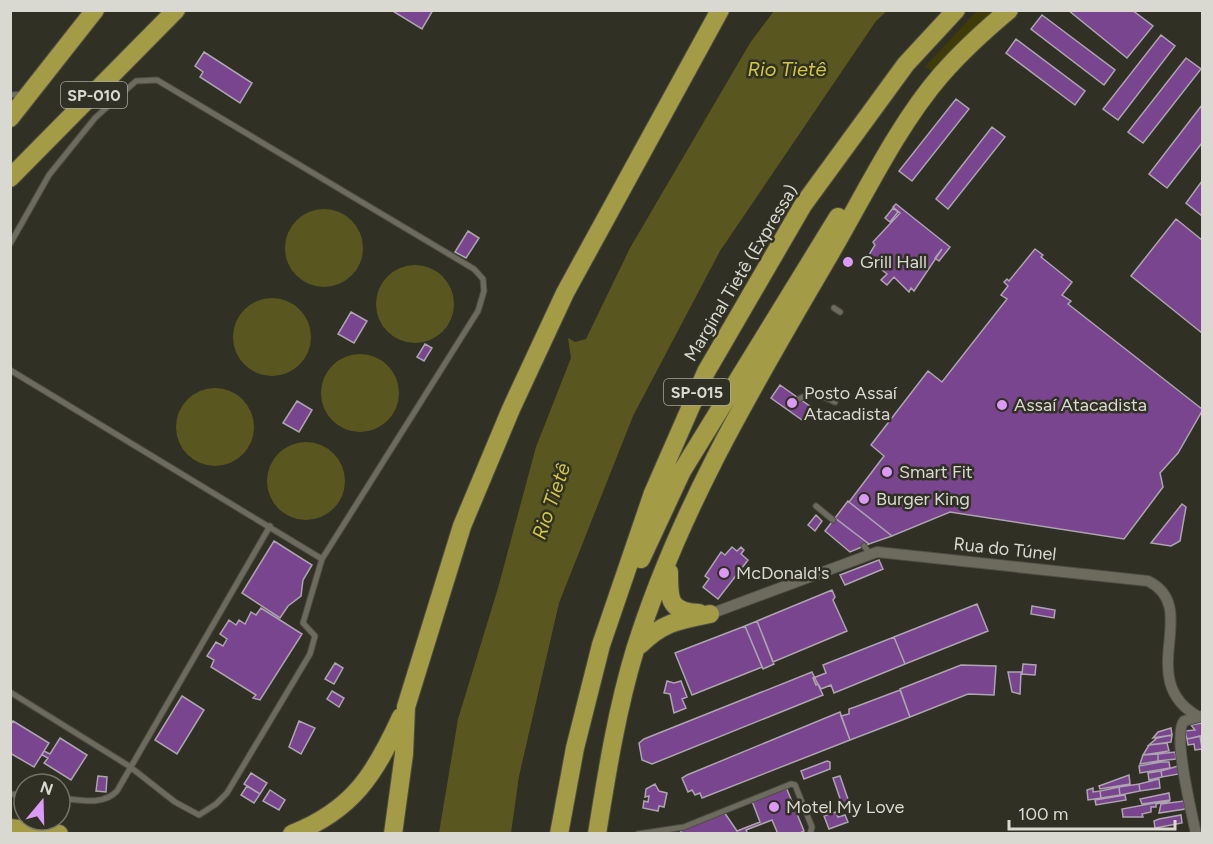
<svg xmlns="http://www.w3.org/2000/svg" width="1213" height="844" font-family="Figtree,sans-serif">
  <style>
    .green { fill: #403c07 }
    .water { fill: #5a561f }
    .building { fill: #79458e; stroke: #ada4b0; stroke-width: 1.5 }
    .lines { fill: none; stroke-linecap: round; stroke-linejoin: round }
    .lane-casing { stroke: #4f4e44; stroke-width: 7 }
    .street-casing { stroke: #4f4e44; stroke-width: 12 }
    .highway-casing { stroke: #4f4e44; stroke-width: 20 }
    .lane { stroke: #6c6b5e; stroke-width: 5 }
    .street { stroke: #6c6b5e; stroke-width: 10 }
    .highway { stroke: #a39b45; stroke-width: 18 }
    .poi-dot { fill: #db9af6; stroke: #313025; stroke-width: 2 }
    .labels { text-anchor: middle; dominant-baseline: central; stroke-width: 5; stroke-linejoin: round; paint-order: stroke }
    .shield { fill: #313025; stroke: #a7a69d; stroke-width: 1.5 }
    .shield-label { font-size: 16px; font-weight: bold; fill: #d9d9d1 }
    .poi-label { font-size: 18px; fill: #d9d9d1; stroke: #313025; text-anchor: start }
    .street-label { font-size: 18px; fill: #d9d9d1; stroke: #313025 }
    .water-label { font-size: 20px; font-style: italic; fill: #d4c83b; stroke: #313025 }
  </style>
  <rect width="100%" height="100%" fill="#313025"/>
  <path class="green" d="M977,11H996L967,35L933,71L925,67Z"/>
  <path class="water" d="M774,11H887L876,21L720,251L633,416L559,603L519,776L511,833H439L458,719L498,588L536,447L571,358L568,338L575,342L586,339L630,248L750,43Z
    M285 248a39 39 0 1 1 78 0a39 39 0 1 1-78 0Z
    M376 304a39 39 0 1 1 78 0a39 39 0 1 1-78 0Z
    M233 337a39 39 0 1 1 78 0a39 39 0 1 1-78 0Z
    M321 393a39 39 0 1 1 78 0a39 39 0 1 1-78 0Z
    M176 427a39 39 0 1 1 78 0a39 39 0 1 1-78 0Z
    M267 481a39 39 0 1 1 78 0a39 39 0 1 1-78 0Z"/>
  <path class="building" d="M391,10H433L422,29Z
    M1068,10H1132L1153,26L1127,58Z
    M1042,15L1115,70L1104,85L1031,29Z
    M1161,35L1175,46L1118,120L1103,109Z
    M1016,39L1085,91L1075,105L1006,53Z
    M204,52L252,83L240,103L200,77L203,72L195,66Z
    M1186,58L1201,69L1143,143L1128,132Z
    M956,99L969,109L912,181L899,171Z
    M1202,105V143L1167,188L1149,174Z
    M992,127L1005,137L948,209L936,199Z
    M1202,181V216L1186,203Z
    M896,204L950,247L939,261L935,258L942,249L914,291L911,288L909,292L894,277L887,285L881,280L887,274L867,258L875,245L873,242L900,213L893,207Z
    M893,208L898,212L890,222L885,218Z
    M1176,219L1202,240V333L1131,276Z
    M468,231L479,238L466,258L455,252Z
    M1035,249L1043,255L1041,257L1072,282L1062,295L1071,301L1068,304L1202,409V411L1178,453L1160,473L1163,487L1124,539L950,512L892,536L849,502L884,456L871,445L928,371L942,382L1007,299L1001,295L1008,286L1004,282L1007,279L1009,281Z
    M351,312L367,321L354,343L338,334Z
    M425,344L432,348L424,361L417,357Z
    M780,385L811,407L802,420L771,398Z
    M297,401L312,410L299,432L283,423Z
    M848,501L849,502L892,536L869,544L835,518Z
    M1182,504L1186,507L1180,541L1171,546L1151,543Z
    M816,515L822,521L815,531L808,525Z
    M835,518L869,544L850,552L825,531Z
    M274,541L312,565L303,580L301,596L288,606L280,618L242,593Z
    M732,547L737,551L741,547L744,550L741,554L748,560L718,599L703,587L709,579L705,576L721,552L725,555Z
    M879,560L883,569L845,585L840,575Z
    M832,590L835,597L833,600L847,631L773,662L757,621Z
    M977,604L988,631L905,664L894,637Z
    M1032,606L1055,610L1054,618L1031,614Z
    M261,608L302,634L260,700L253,698L256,695L211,667L214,660L207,656L216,642L223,646L227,639L220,634L229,620L236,625L239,620L245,624L251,612L256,615Z
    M757,621L774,664L763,669L745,626Z
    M745,626L762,667L692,695L675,653Z
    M894,637L905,664L834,693L831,685L821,689L818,684L816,685L813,678L826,673L823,665Z
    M335,663L343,668L334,684L325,679Z
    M1023,664L1036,665L1035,675L1022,674Z
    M961,665L996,666L994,695L968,694L910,717L900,689Z
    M812,672L823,695L652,764L642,760L639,743L644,739Z
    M1008,672H1021L1020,694L1012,692Z
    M667,681L674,683L681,681L687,697L682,699L686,708L674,713L670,694L664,693Z
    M900,690L910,717L850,740L841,716L849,714V709L855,707Z
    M332,691L344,698L339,707L327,699Z
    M182,696L204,710L177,754L155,740Z
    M840,712L850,740L702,798L700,793L695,795L692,790L688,792L682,778L687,775Z
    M13,721L49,743L34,767L10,753V725Z
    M299,721L315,728L301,754L289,747Z
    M1202,723V736L1187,739L1185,731L1195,730L1191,725Z
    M1171,728L1172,735L1153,738L1158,732Z
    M1172,735L1171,742L1149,745L1157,738Z
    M1200,736L1202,749L1195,750L1194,744L1188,745L1187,739Z
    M60,738L87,755L71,780L44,763L48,758L42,755L44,751L50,754Z
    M1167,743L1169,751L1143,755L1149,745Z
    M1175,752L1176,759L1158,761V754Z
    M1158,754V761L1140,764L1143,755Z
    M827,761L830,762V769L804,779L801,771Z
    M1161,762H1169L1170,768L1140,773L1139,766Z
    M1178,766L1179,774L1162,777L1161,771Z
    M1161,771L1162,777L1149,780L1148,773Z
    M251,773L267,783L260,794L244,784Z
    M1129,775L1130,784L1100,789L1099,786Z
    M98,776L107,777L106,792L96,791Z
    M840,776L850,805L843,807L833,778Z
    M1159,779L1160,788L1140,791L1139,784Z
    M655,784L659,791L667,793L664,807L659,806L658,811L643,808L644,801L648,802L649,796L645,797L646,789Z
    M1139,784L1140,791L1120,795L1119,787Z
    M247,786L260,794L254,803L241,795Z
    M786,787L804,831L798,834H778L772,820L746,830L748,834H646V831L681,833V830L724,812L737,831L760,822L752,801Z
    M1119,787L1120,795L1101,798L1100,791Z
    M1093,788V792L1100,791L1101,798L1088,800L1087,790Z
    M270,790L285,800L279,810L263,801Z
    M1169,793L1170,800L1142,804L1140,799Z
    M1125,795L1126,800L1096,805L1095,800Z
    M1165,801H1170L1156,804V807H1151V812L1142,814L1143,817H1123L1122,809Z
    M1184,801L1185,809L1159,813L1161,804Z
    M836,812L838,817L845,815L848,822L829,829L824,816Z
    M1181,815L1182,823L1155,828L1154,821L1159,819Z"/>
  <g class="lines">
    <defs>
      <path id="lane" d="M10,95L24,94
        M10,244L49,175L95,118L136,81L157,80L474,269L483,279L484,291L478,311L322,559L303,623L315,636L310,654L227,793L216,804L199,815L175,802L129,766L10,692
        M834,308L840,312
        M10,370L322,559
        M799,399L813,392L835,402
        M816,506L833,520
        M864,546L870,554
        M10,794L24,795
        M60,798C79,800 103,806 117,791L270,526
        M638,834L684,827L791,784L795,785L812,827L810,834"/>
      <path id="street" d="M710,614L877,552L1148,581C1203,608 1132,680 1199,717
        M1196,834C1192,813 1172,735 1184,721L1202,716"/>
      <path id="highway" d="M10,118L95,10
        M10,178L176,10
        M641,559L682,471L838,217
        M669,572C669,598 668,612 699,613
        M640,645C663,622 680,620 710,614
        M10,828L59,834
        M292,834C353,810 375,774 401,717
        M393,834L404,754L406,707L462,526L511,409L565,293L720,10
        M559,834L575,748L601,645L653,493L706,372L803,205L906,64L956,10
        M597,834C607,772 617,709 635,650C679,508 756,381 830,254C864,196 897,126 941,75C962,51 985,30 1009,10"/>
    </defs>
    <use href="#lane" class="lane-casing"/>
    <use href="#street" class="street-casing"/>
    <use href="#highway" class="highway-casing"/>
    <use href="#lane" class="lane"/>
    <use href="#street" class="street"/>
    <use href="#highway" class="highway"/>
  </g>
  <g class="poi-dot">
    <circle cx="848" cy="262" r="6"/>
    <circle cx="792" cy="403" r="6"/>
    <circle cx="1002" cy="405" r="6"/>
    <circle cx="887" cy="472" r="6"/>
    <circle cx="864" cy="499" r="6"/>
    <circle cx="724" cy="573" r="6"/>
    <circle cx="774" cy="807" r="6"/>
  </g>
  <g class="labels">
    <g class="shield">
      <rect x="61" y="82" width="66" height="26" rx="4.5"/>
      <rect x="664" y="379" width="66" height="26" rx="4.5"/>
    </g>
    <g class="shield-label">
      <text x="94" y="95">SP-010</text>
      <text x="697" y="392">SP-015</text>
    </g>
    <g class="poi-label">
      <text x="860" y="262">Grill Hall</text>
      <text x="804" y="393">Posto Assaí<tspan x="804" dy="21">Atacadista</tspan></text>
      <text x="1014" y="405">Assaí Atacadista</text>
      <text x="899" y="472">Smart Fit</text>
      <text x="876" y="499">Burger King</text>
      <text x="736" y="573">McDonald's</text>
      <text x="786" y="807">Motel My Love</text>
    </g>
    <g class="street-label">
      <text transform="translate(741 273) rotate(-59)">Marginal Tietê (Expressa)</text>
      <text transform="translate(1005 549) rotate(6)">Rua do Túnel</text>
    </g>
    <g class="water-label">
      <text x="787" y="69">Rio Tietê</text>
      <text transform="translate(551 501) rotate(-71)">Rio Tietê</text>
    </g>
  </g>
  <rect width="1213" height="844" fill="none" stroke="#d9d9d1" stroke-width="24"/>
  <g transform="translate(42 802) rotate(19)"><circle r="28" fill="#313025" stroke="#74746a" stroke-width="1.5"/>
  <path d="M0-4.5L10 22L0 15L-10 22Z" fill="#db9af6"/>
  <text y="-9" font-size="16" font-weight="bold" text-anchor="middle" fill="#d9d9d1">N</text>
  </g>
  <path d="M1009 820v9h166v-9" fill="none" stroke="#d9d9d1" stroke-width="3"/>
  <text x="1018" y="820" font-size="18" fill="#d9d9d1" stroke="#313025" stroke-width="4.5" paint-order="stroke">100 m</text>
</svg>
